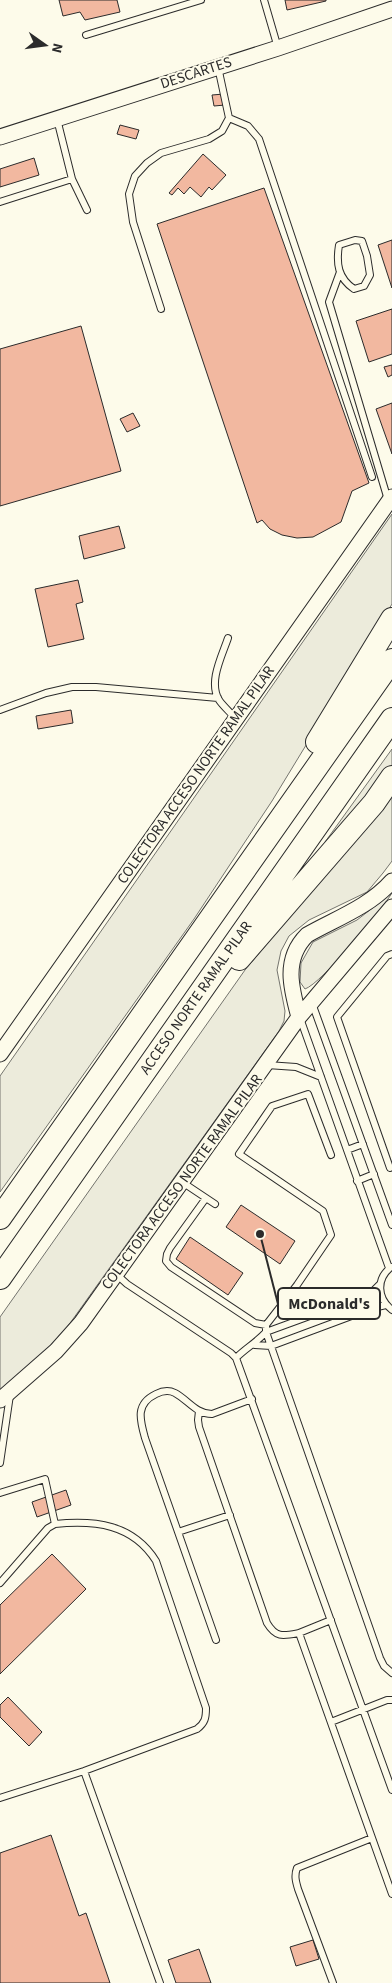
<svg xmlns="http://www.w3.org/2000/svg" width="392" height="1983" font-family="'Source Sans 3',sans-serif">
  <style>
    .green { fill: #ecebdb; stroke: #74746e }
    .building { fill: #f2b8a0; stroke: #2b2b2b }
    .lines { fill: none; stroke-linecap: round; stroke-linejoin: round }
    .service-casing { stroke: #2b2b2b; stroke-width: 8 }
    .tertiary-casing { stroke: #2b2b2b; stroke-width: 17 }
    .motorway-casing { stroke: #2b2b2b; stroke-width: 24 }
    .service { stroke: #fdfbea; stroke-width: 6 }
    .tertiary { stroke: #fdfbea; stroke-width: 15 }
    .motorway { stroke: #fdfbea; stroke-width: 22 }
    .labels { text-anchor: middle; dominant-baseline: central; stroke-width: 4; stroke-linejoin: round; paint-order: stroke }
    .street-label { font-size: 15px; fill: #2b2b2b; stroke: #fdfbea }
    .leader { fill: none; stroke: #2b2b2b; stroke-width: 2 }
    .callout-dot { fill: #2b2b2b; stroke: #fdfbea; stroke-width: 2 }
    .callout { fill: #fdfbea; stroke: #2b2b2b; stroke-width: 2 }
    .callout-label { font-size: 16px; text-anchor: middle; font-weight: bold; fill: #2b2b2b }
  </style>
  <rect width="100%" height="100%" fill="#fdfbea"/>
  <path class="green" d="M392,514V604L272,801L194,919L0,1192V1076Z
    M392,749V768L330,843L325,842Z
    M392,797V861L383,873L367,892L309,920L289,936L281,951L277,970L285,1011L284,1021L279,1031L63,1333L40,1358L0,1390V1317L245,970L376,813Z
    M392,893C381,911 322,983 305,989L300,982L301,963L313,942L357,920Z"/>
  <path class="building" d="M59,0H117L120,12L85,20L80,12L63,16Z
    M285,0H326V1L287,10Z
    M224,94L225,105L214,106L212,95Z
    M120,125L139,130L136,139L117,134Z
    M203,154L226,175L212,190L209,187L201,197L190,187L184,194L178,188L172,195L169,193Z
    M34,158L39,175L0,187V169Z
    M264,188L369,483L352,491L341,522L313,537L297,538L282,535L270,529L262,520L257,523L157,224Z
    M392,240V288L378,245Z
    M392,309V354L369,362L356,321Z
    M81,326L121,471L0,506V349Z
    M392,365V375L388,377L384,367Z
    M392,403V454L376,409Z
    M133,413L140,426L127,432L120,419Z
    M119,526L125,548L84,559L79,536Z
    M78,580L83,602L76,604L84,639L48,647L35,589Z
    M71,710L73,723L38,729L36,716Z
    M241,1205L295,1241L280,1264L226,1227Z
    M190,1237L243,1273L228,1295L176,1259Z
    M66,1490L71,1505L37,1517L32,1502Z
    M52,1554L86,1589L0,1674V1605Z
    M8,1697L42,1732L29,1746L0,1717V1705Z
    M51,1835L79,1916L86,1913L110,1983H0V1853Z
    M313,1940L319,1959L296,1966L290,1947Z
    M199,1949L211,1983H176L168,1960Z"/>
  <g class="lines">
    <defs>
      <path id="service" d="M264,0L278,48
        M86,35L201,0
        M229,118L248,126L259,139L372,477
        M57,119L72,179L87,210
        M0,202L72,179
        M355,240L362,241L367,256L370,275L364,286L354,289C338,278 336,264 339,245Z
        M340,272L329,302L388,500
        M161,309L133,222L129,194L135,176L147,163L161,153L209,139L222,131L229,118L218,67
        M228,638C222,656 208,682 219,700C223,706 230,712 235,718
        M0,710L46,693L72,687H96L218,698
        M312,1003L392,1225
        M300,1018L389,1268
        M267,1065L296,1067L321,1077
        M347,1150L363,1144
        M331,1155L308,1094L272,1106L239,1154L323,1211L331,1235L297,1285L266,1325V1332L380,1658L384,1666L392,1673
        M390,1168L337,1017L387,956L392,954
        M357,1181L374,1174
        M182,1182L215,1204
        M206,1198L170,1248L167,1254L166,1261L171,1267L255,1323L266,1325
        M391,1267C376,1279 377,1298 392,1310
        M116,1274L127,1284L231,1353L236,1358L392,1790
        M255,1345L271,1346L373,1308L386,1305
        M236,1358C246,1348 256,1343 266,1332L370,1294L380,1284
        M199,1411L198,1420L199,1427L267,1623C276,1638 283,1636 299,1633L392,1894
        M0,1463L10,1395
        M0,1493L45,1479L55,1524L48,1528L0,1583
        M178,1532L230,1515
        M299,1633L331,1620
        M216,1640L145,1438C140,1420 135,1404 156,1394C162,1391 169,1390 175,1393C188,1400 196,1414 212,1414L252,1399
        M331,1722L387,1700H392
        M84,1771L160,1983
        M0,1798L84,1771L197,1729C205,1723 206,1718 206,1708L156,1561C133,1524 95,1520 55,1524
        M333,1983L298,1889C296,1882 294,1876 297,1868L372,1838"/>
      <path id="tertiary" d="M0,137L278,48L392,9
        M299,1017C291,988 283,959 307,935C337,918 369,907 392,881
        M0,1054L392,497
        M0,1400L56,1351L81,1323L299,1017L392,907"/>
      <path id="motorway" d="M317,742L392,619
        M239,959L374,803L392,777
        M0,1218L392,660
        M0,1278L392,719"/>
    </defs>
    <use href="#service" class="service-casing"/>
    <use href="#tertiary" class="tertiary-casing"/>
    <use href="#motorway" class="motorway-casing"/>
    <use href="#service" class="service"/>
    <use href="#tertiary" class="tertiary"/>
    <use href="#motorway" class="motorway"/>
  </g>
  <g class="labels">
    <g class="street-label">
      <text transform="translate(196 73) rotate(-18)">DESCARTES</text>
      <text transform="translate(196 775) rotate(-55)">COLECTORA ACCESO NORTE RAMAL PILAR</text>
      <text transform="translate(196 998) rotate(-55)">ACCESO NORTE RAMAL PILAR</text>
      <text transform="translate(182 1182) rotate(-54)">COLECTORA ACCESO NORTE RAMAL PILAR</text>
    </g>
  </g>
  <path class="leader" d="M260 1234L278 1304"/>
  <circle class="callout-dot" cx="260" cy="1234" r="5"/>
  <rect class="callout" x="278" y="1288" width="102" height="31" rx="5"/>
  <g class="callout-label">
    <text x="329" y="1309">McDonald's</text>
  </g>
  <g transform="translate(45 45) rotate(104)" stroke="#fdfbea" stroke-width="4" paint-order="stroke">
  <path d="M0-4L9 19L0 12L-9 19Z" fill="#2b2b2b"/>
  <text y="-8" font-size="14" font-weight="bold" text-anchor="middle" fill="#2b2b2b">N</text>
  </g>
</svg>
